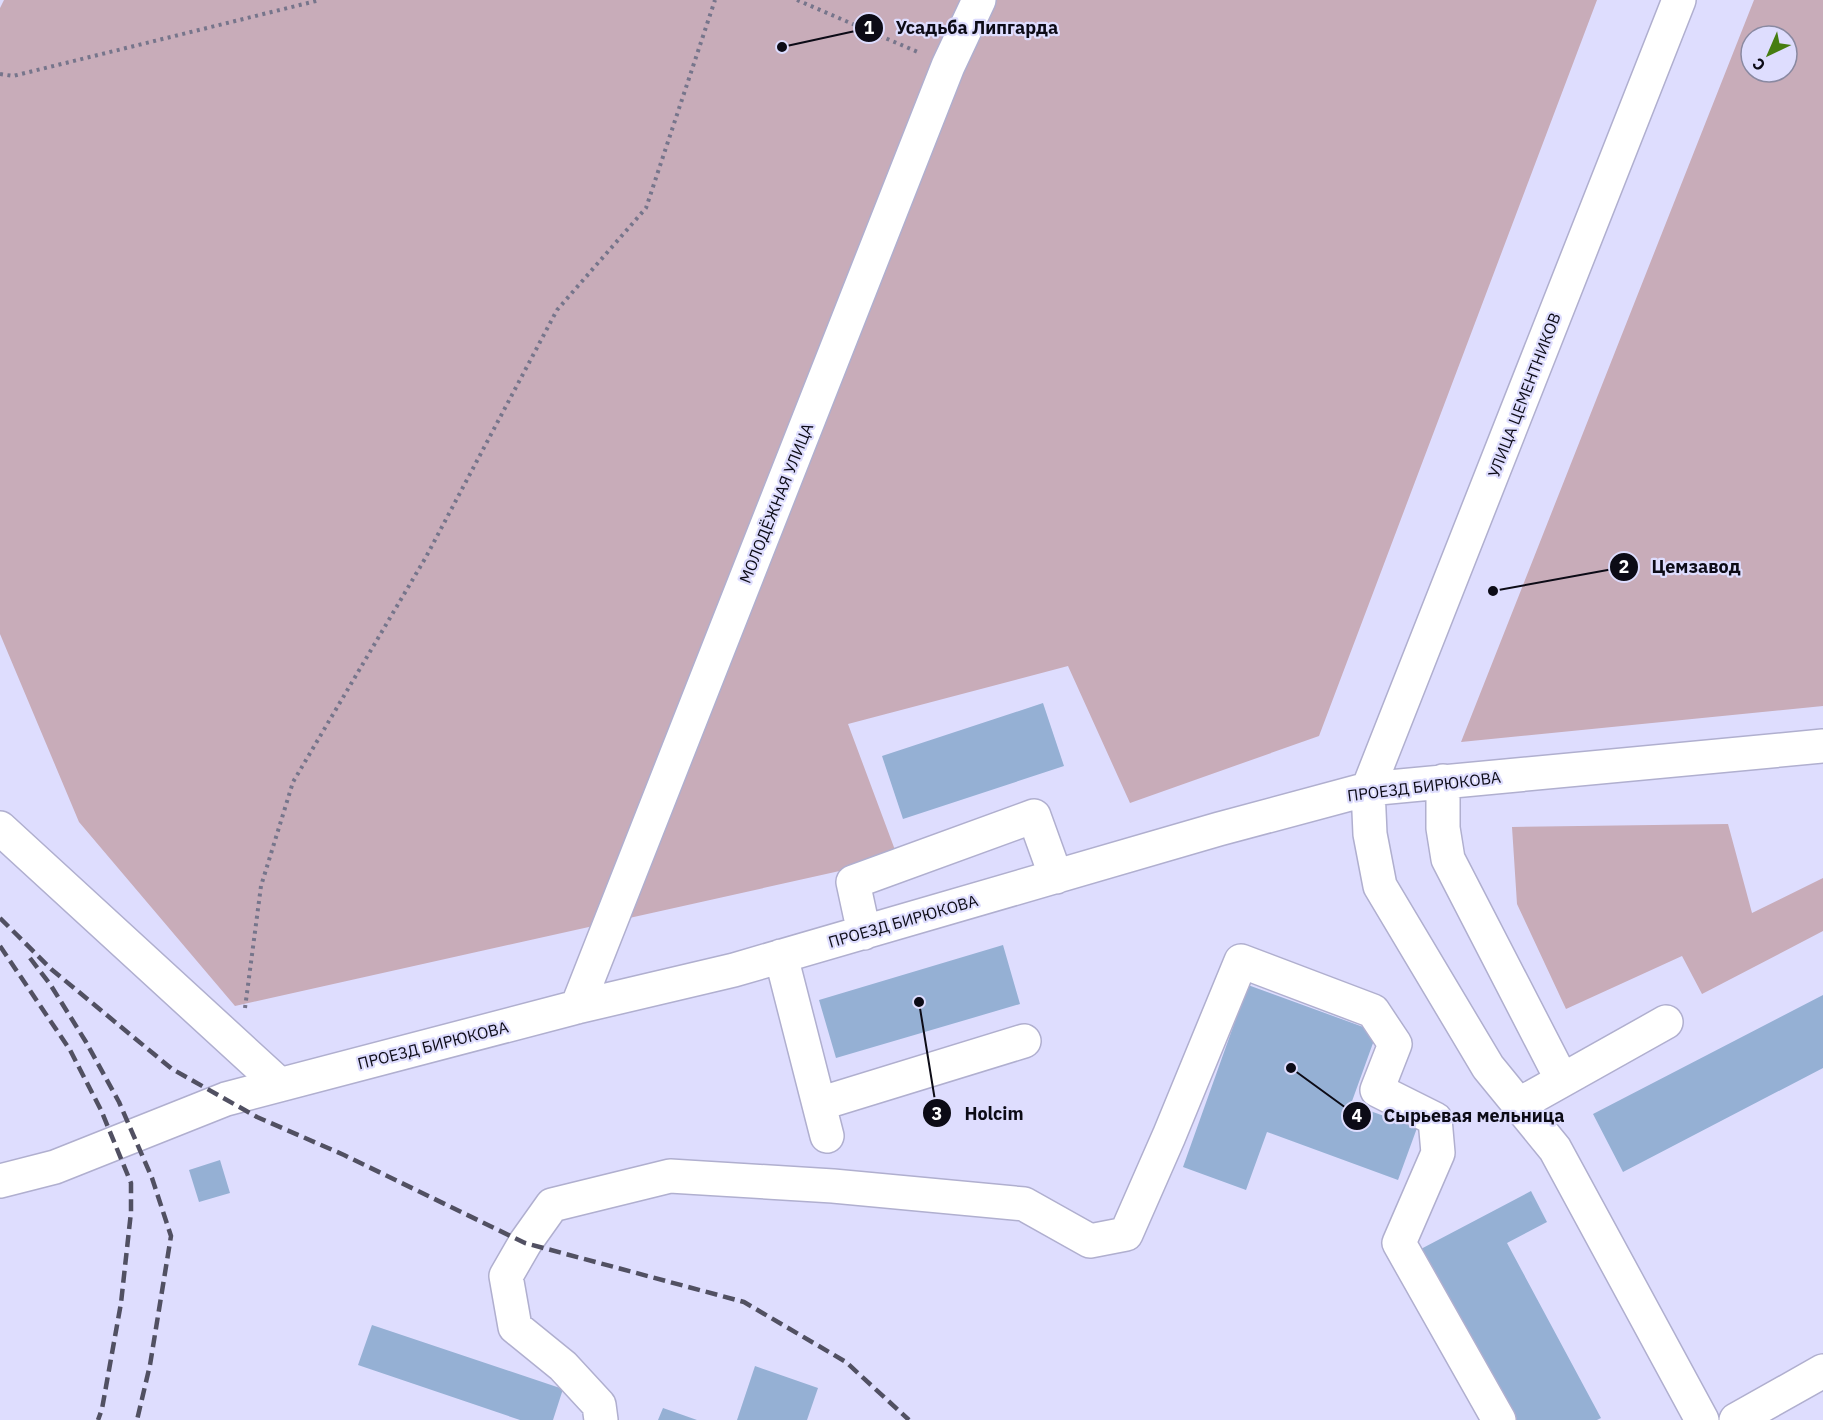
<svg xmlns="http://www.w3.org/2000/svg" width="1823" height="1420" font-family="'IBM Plex Sans',sans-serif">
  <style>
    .green { fill: #c8acb9; fill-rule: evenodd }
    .building { fill: #95b0d4 }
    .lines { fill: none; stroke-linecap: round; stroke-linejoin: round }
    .minor-casing { stroke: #b0afcf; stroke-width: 36 }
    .path { stroke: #76758b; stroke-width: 4; stroke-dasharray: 3 4.5; stroke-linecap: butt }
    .minor { stroke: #fff; stroke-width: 33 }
    .rail { stroke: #515062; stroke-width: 4.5; stroke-dasharray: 12 6; stroke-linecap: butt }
    .labels { text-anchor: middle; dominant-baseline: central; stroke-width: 4.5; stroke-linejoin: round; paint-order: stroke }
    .street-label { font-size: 16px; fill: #0c0b16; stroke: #deddfe }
    .leader { fill: none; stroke: #0c0b16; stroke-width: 2 }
    .callout-dot { fill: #0c0b16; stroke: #deddfe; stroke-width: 2 }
    .mark-label { font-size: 18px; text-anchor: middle; font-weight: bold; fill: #fff }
    .callout-label { font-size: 18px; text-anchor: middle; font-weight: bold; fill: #0c0b16; stroke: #deddfe; stroke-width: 4.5; stroke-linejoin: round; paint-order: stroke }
  </style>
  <rect width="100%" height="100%" fill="#deddfe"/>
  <path class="green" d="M4,0H1597L1319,736L1130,803L1068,666L848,724L898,858L235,1006L79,822L0,634V8Z
    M1754,0H1823V706L1461,742ZM1751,36H1787V72H1751Z
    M1728,824L1752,913L1823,878V931L1702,994L1682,956L1566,1009L1517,904L1512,827Z"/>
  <path class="building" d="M1043,703L1064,766L903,819L882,756Z
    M1003,945L1020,1004L836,1058L819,1000Z
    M1248,985L1377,1032L1351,1104L1417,1128L1398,1180L1267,1132L1246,1190L1183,1167Z
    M1823,995V1068L1623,1172L1593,1114Z
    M220,1160L230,1193L199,1202L189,1170Z
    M1531,1191L1547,1222L1507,1243L1601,1418L1597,1420H1510L1419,1250Z
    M372,1325L563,1389L553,1420H520L358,1365Z
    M755,1366L818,1388L807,1420H737Z
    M663,1408L697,1420H658Z"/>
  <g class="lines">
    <defs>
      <path id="minor" d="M1679,0L1368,789L1370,834L1380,886L1488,1067L1555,1149L1702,1420
        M1443,781V828L1448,859L1562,1080
        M0,828L279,1084
        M864,933L853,882L1034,816L1056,877
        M781,956L827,1136
        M577,1007L948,66L979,0
        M819,1104L1024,1041
        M1518,1105L1666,1022
        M0,1181L55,1167L226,1099L577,1007L734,970L1219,829L1368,789L1823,746
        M601,1420L599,1405L563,1366L515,1327L506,1276L525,1243L552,1205L670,1176L833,1186L1024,1204L1090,1241L1126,1234L1169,1136L1241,961L1373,1011L1395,1044L1377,1090L1435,1119L1438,1153L1399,1243L1499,1420
        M1736,1420L1823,1371"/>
    </defs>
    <use href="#minor" class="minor-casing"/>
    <path class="path" d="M797,0L920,53
      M0,74L13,76L320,0
      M245,1008L261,886L293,782L426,557L557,310L646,208L715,0"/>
    <use href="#minor" class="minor"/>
    <path class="rail" d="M0,918L51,969L172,1069L257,1117L344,1155L525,1243L744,1302L846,1362L909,1420
      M0,946L70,1050L101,1110L131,1183V1212L121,1303L102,1409L98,1420
      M30,958L50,984L86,1042L119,1102L152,1178L171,1236L150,1365L137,1420"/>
  </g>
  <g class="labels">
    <g class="street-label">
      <text transform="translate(1524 395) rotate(-69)">УЛИЦА ЦЕМЕНТНИКОВ</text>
      <text transform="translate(776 503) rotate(-68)">МОЛОДЁЖНАЯ УЛИЦА</text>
      <text transform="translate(1424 786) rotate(-7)">ПРОЕЗД БИРЮКОВА</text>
      <text transform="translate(903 921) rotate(-16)">ПРОЕЗД БИРЮКОВА</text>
      <text transform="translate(433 1045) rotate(-14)">ПРОЕЗД БИРЮКОВА</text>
    </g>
  </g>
  <path class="leader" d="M782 47L869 28M1493 591L1624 567M919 1002L937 1113M1291 1068L1357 1116"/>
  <g class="callout-dot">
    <circle cx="782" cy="47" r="6"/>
    <circle cx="1493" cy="591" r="6"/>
    <circle cx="919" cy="1002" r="6"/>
    <circle cx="1291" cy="1068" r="6"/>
    <circle cx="869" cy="28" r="15"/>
    <circle cx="1624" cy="567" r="15"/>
    <circle cx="937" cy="1113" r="15"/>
    <circle cx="1357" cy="1116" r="15"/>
  </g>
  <g class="mark-label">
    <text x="869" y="34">1</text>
    <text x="1624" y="573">2</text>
    <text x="937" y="1120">3</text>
    <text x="1357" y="1122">4</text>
  </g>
  <g class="callout-label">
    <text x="977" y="34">Усадьба Липгарда</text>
    <text x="1696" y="573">Цемзавод</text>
    <text x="994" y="1120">Holcim</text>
    <text x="1474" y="1122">Сырьевая мельница</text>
  </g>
  <g transform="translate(1769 54) rotate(224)"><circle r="28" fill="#deddfe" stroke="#8a89a1" stroke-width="1.5"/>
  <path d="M0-4.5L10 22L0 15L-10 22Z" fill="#467d11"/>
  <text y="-9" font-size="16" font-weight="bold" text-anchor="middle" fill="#0c0b16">С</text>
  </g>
</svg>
